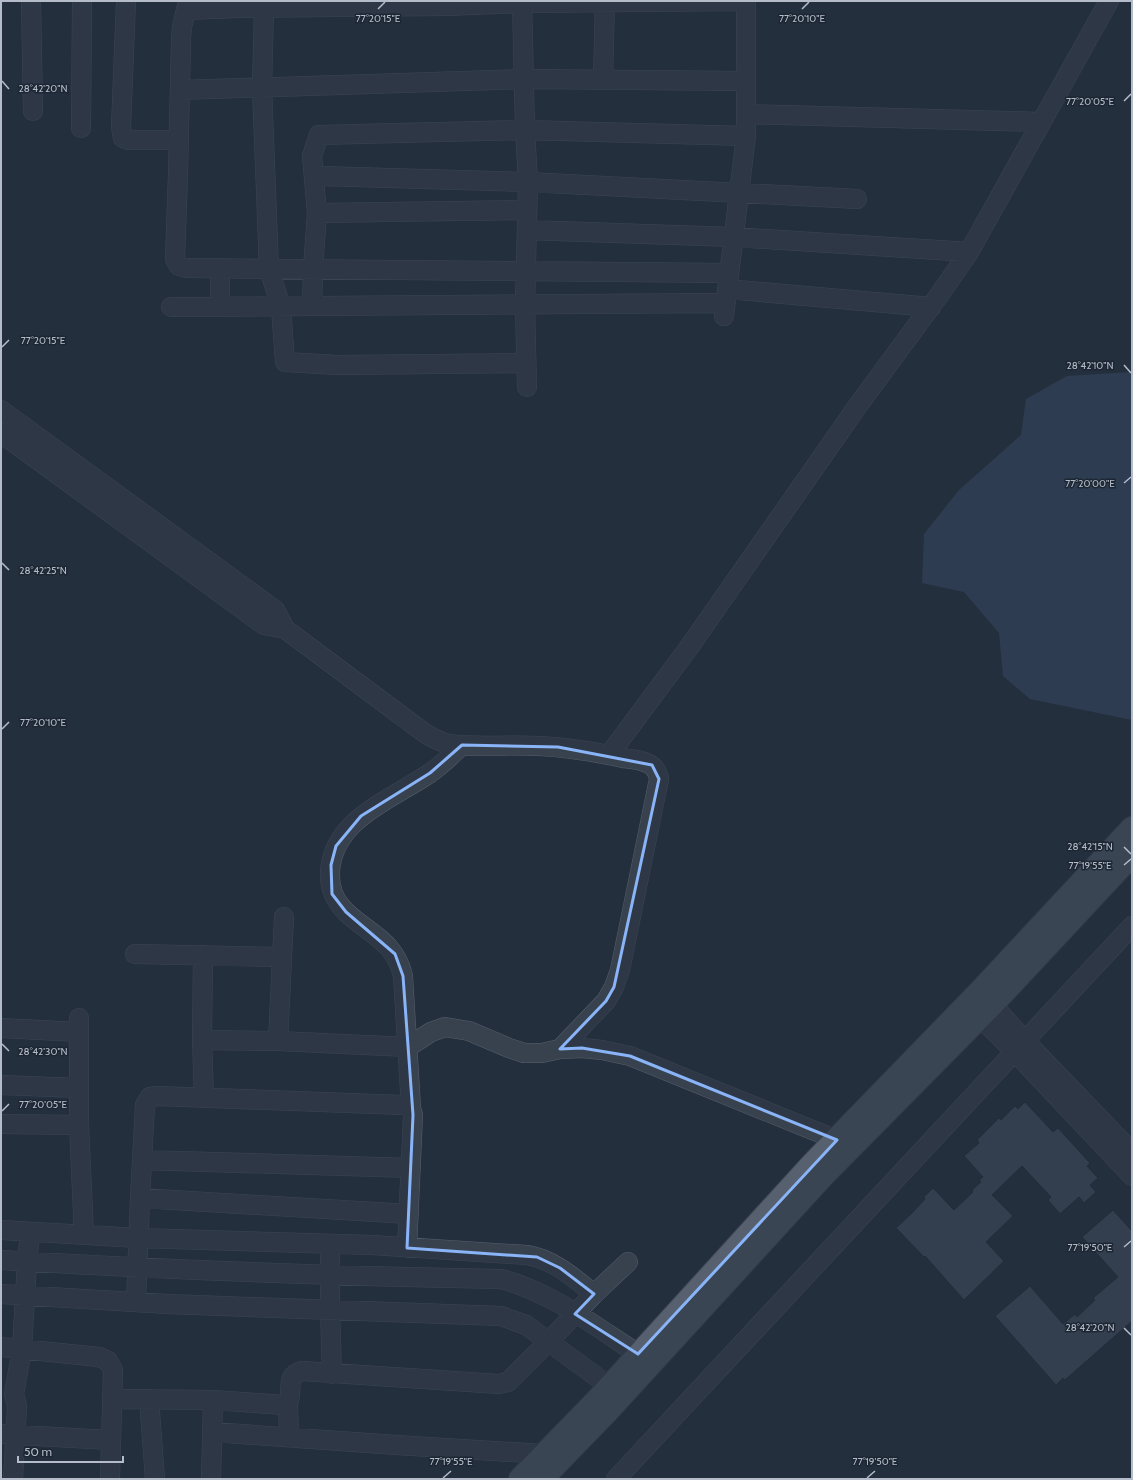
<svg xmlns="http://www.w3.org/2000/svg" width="1133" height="1480" font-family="Cabin,sans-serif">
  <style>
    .water { fill: #394c67 }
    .building { fill: #455162; stroke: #1f2835 }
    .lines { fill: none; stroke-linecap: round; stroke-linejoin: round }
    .minor-casing { stroke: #565f6c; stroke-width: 20 }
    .major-casing { stroke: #414a57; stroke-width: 24 }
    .minor { stroke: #38414e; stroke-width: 19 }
    .major { stroke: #56606e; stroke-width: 22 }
    .marked { fill: none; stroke: #8ab4f8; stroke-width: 3; stroke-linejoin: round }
    .ticks { fill: none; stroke: #b4bcc9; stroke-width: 1.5 }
    .ticks-label { font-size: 10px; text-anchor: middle; fill: #b4bcc9; stroke: #1d2633; stroke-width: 3; stroke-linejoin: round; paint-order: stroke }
  </style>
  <rect width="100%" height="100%" fill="#242f3e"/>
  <path class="water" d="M1132,372V720L1030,699L1003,676L999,633L964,592L922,583L924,534L959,490L1021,435L1026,399L1067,376Z"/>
  <path class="building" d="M1025,1102L1053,1132L1058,1128L1090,1163L1087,1166L1098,1178L1090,1185L1096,1192L1084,1203L1079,1197L1060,1214L1048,1200L1051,1197L1022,1166L992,1195L1013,1216L986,1242L1004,1261L964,1300L925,1256L924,1257L896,1228L913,1212L925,1199L924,1197L933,1188L954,1210L973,1192L972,1190L981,1182L979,1180L983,1177L964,1156L979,1143L977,1140L999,1118L1001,1120L1015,1106L1018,1109Z
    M1113,1210L1132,1231V1321L1065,1380L1063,1378L1056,1385L995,1316L1030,1286L1063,1324L1075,1314L1077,1317L1095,1300L1093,1298L1118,1277L1082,1237Z"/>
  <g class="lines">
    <defs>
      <path id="minor" d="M31,1L33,111
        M126,1L121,127L123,138L128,140H179
        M188,1L182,27L181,39L178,174L175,259L179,266L186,268L729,273
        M522,1L525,130L528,182L525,305L527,387
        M264,8L262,87L269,269L281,307L285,362L338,365L526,363
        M186,10L238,8L446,6L522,3L746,1
        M603,80L605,1
        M180,90L524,79L746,81
        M746,114L1041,122
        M81,128L82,1
        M320,176L528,182L857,199
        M317,213L527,210
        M527,230L733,237L969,252
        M727,289L931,307
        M312,306L313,269L317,213L312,156L319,135L525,130L746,136
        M171,307L725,303
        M220,307V268
        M724,316L746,136V1
        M1,410L275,610L285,629
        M1,433L264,625L285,629L426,734C433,738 440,742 449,744C478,748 508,744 538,746C566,747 595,752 623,758C631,759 645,760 652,766C656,769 658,774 659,779L620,970L614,987L606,1001L560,1049
        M609,755L690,646L859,404L940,294L969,252L1109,1
        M135,954L282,957
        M203,955L202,1040L204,1098
        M982,993L1024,1040L1132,1152
        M970,1007L1014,1051L1132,1176
        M79,1018V1125L84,1235
        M1,1028L79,1032
        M202,1040L278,1041L408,1047L431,1032L445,1027L469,1031L509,1048L524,1053H542L560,1049L582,1048L602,1050L630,1056L837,1140
        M278,1041L284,917
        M1,1085L79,1088
        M411,1108L403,976C395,941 369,934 346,912C334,900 329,888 330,871C334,818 393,799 430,773C442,765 452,755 462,745
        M1,1124L79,1125
        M143,1160L411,1168
        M140,1198L409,1214
        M1,1230L138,1238L372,1245L527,1255C553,1259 574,1278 594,1294
        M330,1244V1310L332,1374
        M1,1260C168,1270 334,1276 501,1279C551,1292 595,1326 638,1354
        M1,1294L167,1304L501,1316L526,1325L609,1386L619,1396
        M136,1302L140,1198L145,1105L150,1097L157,1096L403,1105L411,1108L413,1115L407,1248
        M1,1347L99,1357L108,1361L113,1370L110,1479
        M113,1399L213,1400L284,1405L288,1403C294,1390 284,1376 302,1371L499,1384L508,1382L549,1341L594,1294L628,1262
        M149,1399L155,1479
        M288,1403L289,1438
        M212,1432L396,1445L544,1454
        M1,1434L110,1440
        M13,1479L17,1406L14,1394L22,1349L27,1262L30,1232
        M211,1479L213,1400
        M616,1479L1132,926"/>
      <path id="major" d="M520,1479L597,1400L812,1164L980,991L1132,828
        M542,1479L608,1411L824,1175L993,1004L1132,855"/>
    </defs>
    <use href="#minor" class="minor-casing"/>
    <use href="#major" class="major-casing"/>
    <use href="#minor" class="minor"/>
    <use href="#major" class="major"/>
  </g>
  <path d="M0 0H1133V1480H0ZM462,745L558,747L652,765L659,779L614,987L606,1001L560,1049L582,1048L630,1056L837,1140L638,1354L575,1314L594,1294L560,1268L537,1257L407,1248L413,1115L403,976L395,954L346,912L332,894L331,865L336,846L361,816L430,773Z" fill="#242f3e" fill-opacity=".55" fill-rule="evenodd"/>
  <path class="marked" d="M462,745L558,747L652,765L659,779L614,987L606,1001L560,1049L582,1048L630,1056L837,1140L638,1354L575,1314L594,1294L560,1268L537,1257L407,1248L413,1115L403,976L395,954L346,912L332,894L331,865L336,846L361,816L430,773Z"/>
  <path class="ticks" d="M378,9L385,2M802,9L809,2M2,81L9,89M1124,101L1131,94M2,347L9,340M1124,365L1131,373M1124,483L1131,477M2,563L9,570M2,729L9,722M1124,847L1131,854M1124,865L1131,859M2,1044L9,1051M2,1111L9,1104M1124,1247L1131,1241M1124,1328L1131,1335M443,1478L451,1471M867,1478L875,1471"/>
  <g class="ticks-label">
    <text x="378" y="22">77°20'15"E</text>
    <text x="802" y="22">77°20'10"E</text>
    <text x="43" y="92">28°42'20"N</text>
    <text x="1090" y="105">77°20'05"E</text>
    <text x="43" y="344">77°20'15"E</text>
    <text x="1090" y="369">28°42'10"N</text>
    <text x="1090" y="487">77°20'00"E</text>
    <text x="43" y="574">28°42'25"N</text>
    <text x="43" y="726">77°20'10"E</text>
    <text x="1090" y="850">28°42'15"N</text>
    <text x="1090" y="869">77°19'55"E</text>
    <text x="43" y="1055">28°42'30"N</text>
    <text x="43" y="1108">77°20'05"E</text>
    <text x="1090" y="1251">77°19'50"E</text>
    <text x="1090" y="1331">28°42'20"N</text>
    <text x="451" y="1465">77°19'55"E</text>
    <text x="875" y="1465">77°19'50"E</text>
  </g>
  <rect width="1133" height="1480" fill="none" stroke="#b4bcc9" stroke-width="4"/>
  <path d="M18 1456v6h105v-6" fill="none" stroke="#b4bcc9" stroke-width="2"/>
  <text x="24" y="1456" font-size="12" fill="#b4bcc9" stroke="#1d2633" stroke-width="3" paint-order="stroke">50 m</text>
</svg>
